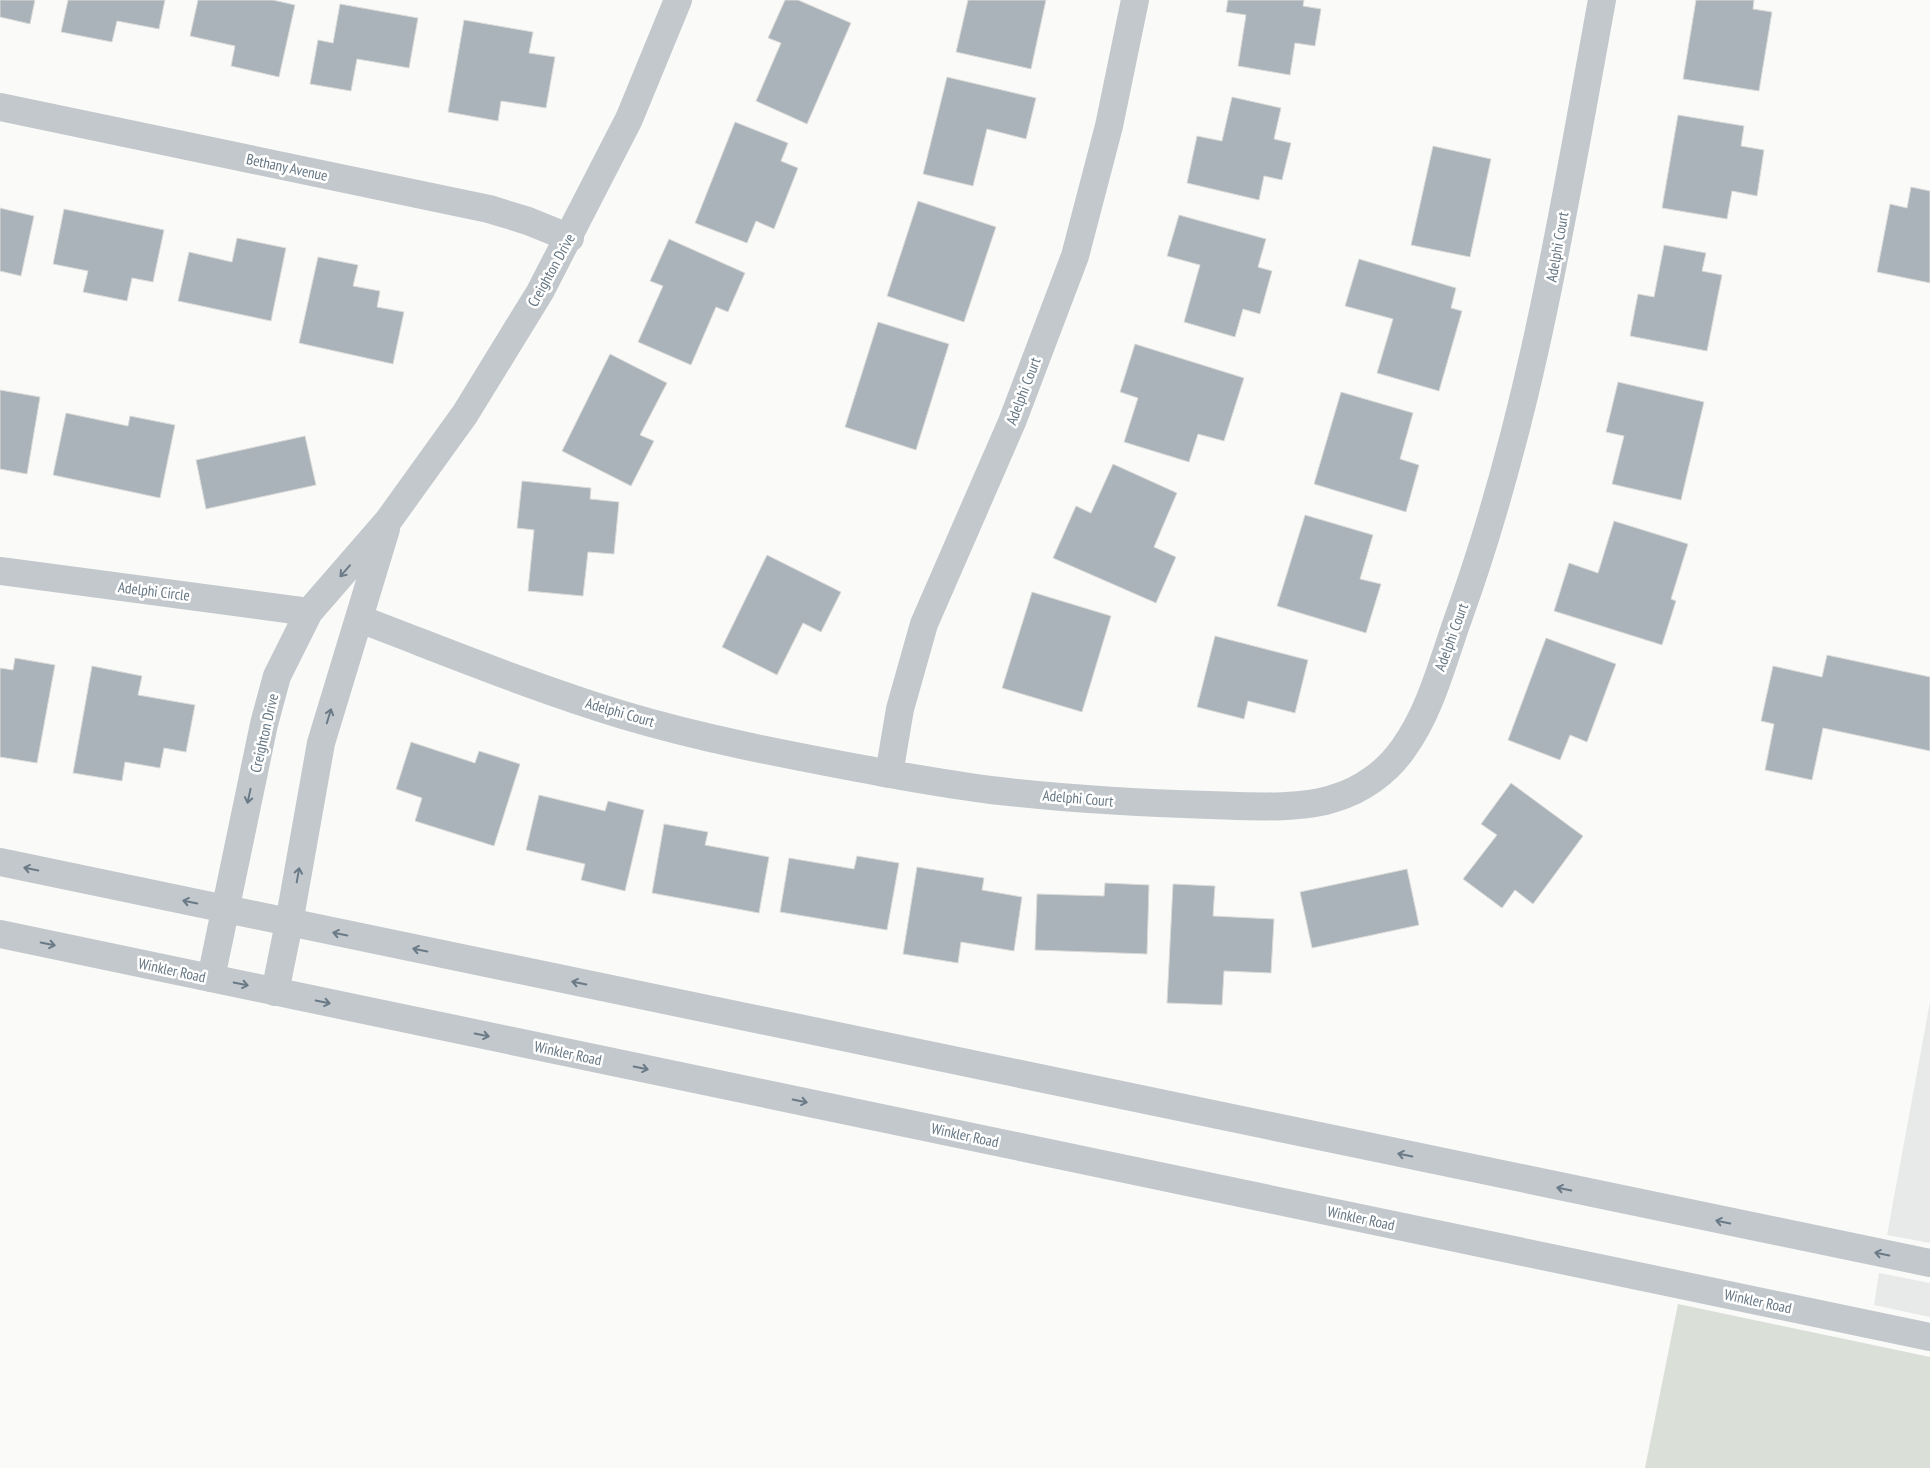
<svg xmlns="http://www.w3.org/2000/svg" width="1930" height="1468" font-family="'PT Sans Narrow',sans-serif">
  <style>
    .built { fill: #e8e9e9 }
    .green { fill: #dadfd7 }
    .building { fill: #aab3b9; stroke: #dcdcda }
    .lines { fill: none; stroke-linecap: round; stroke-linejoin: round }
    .minor { stroke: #c3c8cc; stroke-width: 28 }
    .tertiary { stroke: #c3c8cc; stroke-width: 28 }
    .oneway { stroke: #6a7a87 }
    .labels { text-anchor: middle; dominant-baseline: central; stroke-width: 5; stroke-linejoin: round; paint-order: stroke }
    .street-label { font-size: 15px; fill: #657683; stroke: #fff }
  </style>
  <rect width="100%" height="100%" fill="#fafaf8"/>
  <path class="built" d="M1930,1002V1243L1887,1235Z
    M1879,1273L1930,1283V1317L1874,1305Z"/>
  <path class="green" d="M1678,1304L1930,1357V1468H1645Z"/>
  <path class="building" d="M0,0H35L30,24L0,17Z
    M68,0H165L159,29L117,21L112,42L61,32Z
    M198,0H273L295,5L279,77L231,66L235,46L190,36Z
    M785,0H798L851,23L807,124L756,101L781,43L768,38Z
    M968,0H1046L1031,69L956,52Z
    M1228,0H1304L1303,6L1321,9L1315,46L1295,43L1290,75L1238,66L1246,15L1226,12Z
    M1696,0H1754L1753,9L1772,12L1759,91L1683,79Z
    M340,4L418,18L409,68L357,59L351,91L310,84L318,40L333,43Z
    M464,20L533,32L529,53L555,57L546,108L501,101L498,121L448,112Z
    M947,77L1036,98L1026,139L987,129L973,186L923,174Z
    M1232,97L1281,108L1274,139L1291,143L1282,180L1264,176L1259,200L1187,183L1197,136L1222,141Z
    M1678,115L1744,126L1741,146L1764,150L1757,196L1732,191L1727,219L1662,208Z
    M735,122L788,143L781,161L798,168L774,229L756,221L747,243L695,223Z
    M1433,146L1491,159L1470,257L1411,245Z
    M1911,187L1930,191V283L1877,272L1890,204L1907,208Z
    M918,201L996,227L964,322L887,296Z
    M0,208L34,216L21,276L0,271Z
    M64,209L164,230L153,282L132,278L127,301L83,292L88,271L53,264Z
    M1179,215L1266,239L1258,267L1272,271L1260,314L1243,309L1235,337L1184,322L1200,265L1167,256Z
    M237,238L286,248L271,321L178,301L189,252L232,262Z
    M669,239L745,273L728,312L716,307L691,365L638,342L663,286L650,281Z
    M1664,245L1706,253L1702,271L1722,275L1707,351L1630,336L1638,294L1654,297Z
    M318,257L358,265L353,286L380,291L377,307L404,312L393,364L299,343Z
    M1359,259L1456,288L1451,308L1462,311L1439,391L1377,373L1393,319L1345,306Z
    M878,322L949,344L916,450L845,427Z
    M1135,344L1244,378L1224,441L1198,434L1189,462L1124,442L1138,398L1120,392Z
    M610,354L667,383L640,435L654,441L631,486L562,451Z
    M1618,382L1704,402L1681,500L1612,484L1624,436L1606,432Z
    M0,390L40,397L27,474L0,469Z
    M1341,392L1413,413L1400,459L1419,465L1406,512L1314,484Z
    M66,413L128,426L130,416L175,425L160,498L53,475Z
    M305,436L316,485L206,509L196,460Z
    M1113,464L1177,493L1154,547L1176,557L1156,603L1053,558L1076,506L1091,513Z
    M522,481L591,488L590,499L619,502L614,554L588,552L583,596L528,591L534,530L517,528Z
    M1305,515L1373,535L1360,579L1381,584L1366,633L1277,606Z
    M1614,521L1688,544L1671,599L1676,601L1662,645L1554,611L1569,563L1598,573Z
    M767,555L841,592L821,632L803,623L777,675L722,647Z
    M1032,592L1111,616L1082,712L1002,688Z
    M1215,636L1308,660L1295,713L1248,701L1244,719L1197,707Z
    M1546,638L1616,664L1587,742L1570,735L1560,760L1508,740Z
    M1827,655L1930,677V751L1823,728L1812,780L1765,770L1774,724L1761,721L1773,666L1822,677Z
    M15,658L55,665L37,763L0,757V668L13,670Z
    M92,666L142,676L138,695L195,705L186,752L164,748L160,768L125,762L122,781L73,773Z
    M411,742L475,763L479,751L520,764L494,846L415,821L422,798L396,789Z
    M1511,783L1583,836L1533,904L1515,890L1502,908L1463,879L1497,835L1481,824Z
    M539,795L605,811L608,801L644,810L625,891L581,880L585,864L526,850Z
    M664,824L708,832L705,845L769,857L759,913L652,893Z
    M857,856L899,863L887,930L780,912L789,858L854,869Z
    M917,867L984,878L982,890L1022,897L1014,951L961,942L958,963L903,954Z
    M1407,869L1419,925L1312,948L1300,892Z
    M1105,883L1149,885L1147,954L1035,950L1037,894L1104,896Z
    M1173,884L1215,886L1213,916L1274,919L1271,973L1224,971L1222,1005L1167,1003Z"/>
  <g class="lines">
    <path class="minor" d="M1135,0L1109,126L1075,256L1012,422L924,624L900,709L889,774C926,780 963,787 1000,791C1070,799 1140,803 1210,805C1246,806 1301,810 1335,798C1362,790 1387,772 1403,749C1431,711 1443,660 1459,616C1531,417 1564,207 1602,0
      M0,107L489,209L528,221L570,238
      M0,571L309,612
      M360,619C447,652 534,688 623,715C710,741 800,757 889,774
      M211,978L264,724L277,676L309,612L388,521L465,414L540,292L629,119L678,0
      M275,992L289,923L321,743L386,529"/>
    <path class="tertiary" d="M0,862L1930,1263
      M0,934L1930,1337"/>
  </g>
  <defs><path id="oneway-shaft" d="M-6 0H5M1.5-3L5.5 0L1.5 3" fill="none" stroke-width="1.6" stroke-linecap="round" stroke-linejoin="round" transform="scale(1.25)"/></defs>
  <g class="oneway">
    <use href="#oneway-shaft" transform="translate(345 571) rotate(131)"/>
    <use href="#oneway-shaft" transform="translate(329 716) rotate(-73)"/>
    <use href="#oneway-shaft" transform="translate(249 796) rotate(102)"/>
    <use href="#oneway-shaft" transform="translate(31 869) rotate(-168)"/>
    <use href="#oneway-shaft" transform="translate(298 875) rotate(-80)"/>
    <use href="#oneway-shaft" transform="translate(190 902) rotate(-168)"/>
    <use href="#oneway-shaft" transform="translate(340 934) rotate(-168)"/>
    <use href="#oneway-shaft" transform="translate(48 944) rotate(12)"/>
    <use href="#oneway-shaft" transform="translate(420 950) rotate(-168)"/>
    <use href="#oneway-shaft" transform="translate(579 983) rotate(-168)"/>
    <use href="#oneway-shaft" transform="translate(241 984) rotate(12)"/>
    <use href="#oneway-shaft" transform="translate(323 1002) rotate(12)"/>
    <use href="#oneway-shaft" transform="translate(482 1035) rotate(12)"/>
    <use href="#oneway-shaft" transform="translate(641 1068) rotate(12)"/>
    <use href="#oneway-shaft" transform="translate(800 1101) rotate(12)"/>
    <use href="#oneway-shaft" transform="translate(1405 1155) rotate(-168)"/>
    <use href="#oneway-shaft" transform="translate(1564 1189) rotate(-168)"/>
    <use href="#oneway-shaft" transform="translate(1723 1222) rotate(-169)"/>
    <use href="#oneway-shaft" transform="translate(1882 1254) rotate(-169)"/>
  </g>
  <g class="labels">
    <g class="street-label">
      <text transform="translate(287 167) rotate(12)">Bethany Avenue</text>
      <text transform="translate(1557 247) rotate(-80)">Adelphi Court</text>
      <text transform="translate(551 270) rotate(-61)">Creighton Drive</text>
      <text transform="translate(1023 391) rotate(-69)">Adelphi Court</text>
      <text transform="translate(154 591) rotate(7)">Adelphi Circle</text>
      <text transform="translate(1451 637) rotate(-70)">Adelphi Court</text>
      <text transform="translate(620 712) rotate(16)">Adelphi Court</text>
      <text transform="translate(264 733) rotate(-77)">Creighton Drive</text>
      <text transform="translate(1078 798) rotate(5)">Adelphi Court</text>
      <text transform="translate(172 970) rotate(12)">Winkler Road</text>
      <text transform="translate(568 1053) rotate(12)">Winkler Road</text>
      <text transform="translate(965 1135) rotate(12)">Winkler Road</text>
      <text transform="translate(1361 1218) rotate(12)">Winkler Road</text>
      <text transform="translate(1758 1301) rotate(12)">Winkler Road</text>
    </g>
  </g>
</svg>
